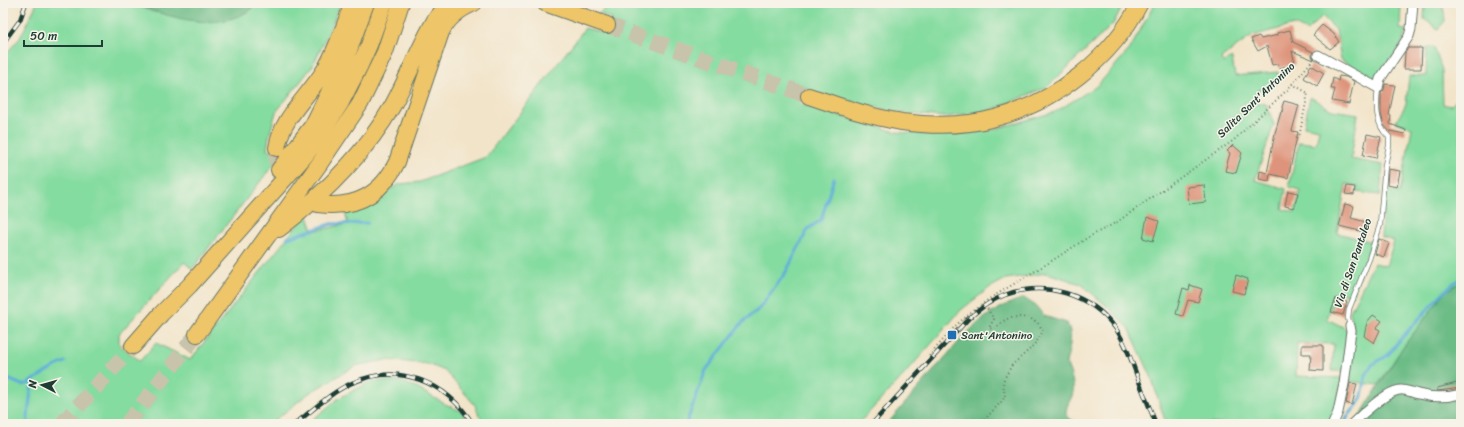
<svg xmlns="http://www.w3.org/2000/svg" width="1464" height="427" font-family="Sriracha,sans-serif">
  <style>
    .green { fill: #85dca0; stroke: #528c6a }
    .forest { fill: #6cbc86; stroke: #467c5d }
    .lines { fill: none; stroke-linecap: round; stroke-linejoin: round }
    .stream { stroke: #5eafd8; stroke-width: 3 }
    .building { fill: #de947b }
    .highway-tunnel { stroke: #c8c3ab; stroke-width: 16; stroke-dasharray: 16 8; stroke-linecap: butt }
    .lane-casing { stroke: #697768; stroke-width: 6 }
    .street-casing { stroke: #697768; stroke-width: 11 }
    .highway-casing { stroke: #697768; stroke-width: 18 }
    .path { stroke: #697768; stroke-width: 2; stroke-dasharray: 1 3; stroke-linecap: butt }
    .lane { stroke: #fff; stroke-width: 4.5 }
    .street { stroke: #fff; stroke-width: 9 }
    .highway { stroke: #eec569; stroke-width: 16 }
    .rail-casing { stroke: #1f3d34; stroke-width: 4.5 }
    .rail { stroke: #f7f3e8; stroke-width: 3; stroke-dasharray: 9; stroke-linecap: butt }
    .poi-dot { fill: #1f6fb2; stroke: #f7f3e8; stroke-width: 1.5 }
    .labels { text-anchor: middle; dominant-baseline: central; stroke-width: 3; stroke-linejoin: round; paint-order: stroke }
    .street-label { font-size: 11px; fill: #1f3d34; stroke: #f7f3e8 }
    .poi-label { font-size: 11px; fill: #1f3d34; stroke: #f7f3e8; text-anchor: start }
  </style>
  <rect width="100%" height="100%" fill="#f7f3e8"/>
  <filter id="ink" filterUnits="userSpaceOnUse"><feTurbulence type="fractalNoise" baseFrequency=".025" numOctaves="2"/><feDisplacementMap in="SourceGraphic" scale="8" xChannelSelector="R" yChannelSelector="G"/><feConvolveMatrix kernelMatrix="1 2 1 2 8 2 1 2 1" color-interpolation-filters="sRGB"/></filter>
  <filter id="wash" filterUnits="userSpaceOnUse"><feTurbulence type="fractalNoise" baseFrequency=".012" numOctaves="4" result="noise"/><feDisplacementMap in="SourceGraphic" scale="16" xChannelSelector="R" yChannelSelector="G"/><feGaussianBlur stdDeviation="0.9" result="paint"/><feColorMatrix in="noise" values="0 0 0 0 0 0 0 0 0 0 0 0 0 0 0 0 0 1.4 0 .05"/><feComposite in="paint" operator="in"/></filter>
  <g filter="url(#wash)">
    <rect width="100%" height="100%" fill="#f2e4c9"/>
    <path class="green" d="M37,3H133L153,12L232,18L250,11L254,3H341L330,29L312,67L276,112L269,136L267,150L284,151L192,269L184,262L119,334V344L140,361L156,343L190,360L307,213L313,231L348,224L345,213L400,184L420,182L486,157L585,28L606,34L612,19L598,14L615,3H1124L1113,24L1047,87L989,111L945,117L900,113L813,92L804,87L798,91L797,97L802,105L897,132L932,135L991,130L1055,112L1097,86L1130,49L1155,3H1401L1400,29L1406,30L1402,44L1376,80L1341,60L1336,30L1322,16L1307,31L1294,25L1252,36L1221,58L1223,63L1232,58L1235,76L1278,72V83L1257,91L1256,103L1266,104L1274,124L1255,180L1286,189L1282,209L1295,212L1301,190L1289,187L1299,142L1316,144L1319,129L1304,126L1310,97L1332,110L1358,114L1351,159L1383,165L1380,195L1357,192L1358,186L1346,184L1337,233L1372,242L1352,296L1336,292L1327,319L1347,329L1344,371H1332L1334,344L1297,343L1296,376L1343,378L1331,424H1166L1151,376L1129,328L1108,307L1081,284L1047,273L1006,279L989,288L961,310L903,376L858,424H483L475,405L445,371L428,364L386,360L355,366L309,393L270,424H3V57L20,38Z
      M1425,3H1443L1445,21L1438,29L1424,19Z
      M1427,47H1434L1442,70L1443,104L1450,106C1464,97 1456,83 1458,68C1459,65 1460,62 1461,59V282L1446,291L1403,347L1378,385L1347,381L1354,331L1350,312L1374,263L1386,266L1394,241L1381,237L1385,191L1400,192L1412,128L1396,122L1406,104L1409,76H1426Z
      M372,381H400L413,386L445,404L463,412L465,424H307L339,398Z"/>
    <path class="forest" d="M133,3H254C249,12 246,12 238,16C207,30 162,15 133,3Z
      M1461,282V424H1355L1403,347L1446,291Z
      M1024,298L1036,306L1044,316L1067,323C1074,336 1069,349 1066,363C1070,371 1076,386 1072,396C1069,403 1066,406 1066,414L1070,419L1080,424H887C903,406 919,387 935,369C963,337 982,311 1024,298Z"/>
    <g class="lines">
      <path class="stream" d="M287,238L331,224L368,223
        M3,377L22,385L27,384L56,366L65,362
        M27,424L32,382
        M686,424L706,370L742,323L760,308L786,272L808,229L821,220L834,178
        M1344,424L1348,416L1358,404L1362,396L1366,375L1372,365L1388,355L1398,342L1436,300L1452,284L1461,279"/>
    </g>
    <g id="blocks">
      <path class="building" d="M1322,25L1334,34L1339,42L1330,49L1313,35Z
        M1290,30L1293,42L1313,52L1312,56L1314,60L1292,51L1295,64L1279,68L1278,64L1272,65L1267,46L1258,51L1251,39L1259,36L1261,39L1278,35L1277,33Z
        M1408,48H1422L1421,69H1404L1405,53Z
        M1311,65L1324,73L1317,86L1304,78Z
        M1339,76L1346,77L1354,81L1349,104L1332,101L1335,89H1331L1333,78L1338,81Z
        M1385,84L1395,85L1389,115L1391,116L1390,124L1406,130L1405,134L1390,131V132L1384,125L1381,114V93L1384,90Z
        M1284,101L1299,105L1292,131L1298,132L1288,178L1270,174L1269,181L1259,179L1260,171L1267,173L1275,133L1281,112L1283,111L1282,107Z
        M1367,134L1381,137L1376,158L1363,155Z
        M1233,145L1242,153L1236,173L1225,171L1230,153L1227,151Z
        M1388,169L1400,171L1397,187L1387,185Z
        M1204,185L1206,202L1189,204L1187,187Z
        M1347,186L1355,187L1354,195L1345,194Z
        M1288,191L1298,193L1294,208L1285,206Z
        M1345,204L1354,206L1351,218L1366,222L1364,232L1339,226Z
        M1147,217L1159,221L1153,241L1143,238Z
        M1379,239L1389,243L1384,257L1375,254Z
        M1236,275L1248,279L1244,294L1232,291Z
        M1190,285L1202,289L1198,302L1188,300L1183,316L1176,314L1183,288L1189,290Z
        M1336,298L1347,302L1343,315L1331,312Z
        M1373,315L1382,321L1376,328L1380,330L1374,343L1364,336L1367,322Z
        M1302,345H1323V371L1310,370L1311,354H1302Z
        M1461,382V388L1437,391V388Z
        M1350,383L1357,384L1352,405L1346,403Z"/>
    </g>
  </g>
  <g filter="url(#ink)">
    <use href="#blocks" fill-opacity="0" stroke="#697768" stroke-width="1"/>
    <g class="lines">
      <path class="highway-tunnel" d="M607,25L809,96
        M277,148C274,173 285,194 309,202
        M62,424L133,346
        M127,424L197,334"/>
      <defs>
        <path id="lane" d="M1350,326L1348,318L1349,309L1369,259L1380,225L1385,165L1389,146V137C1375,125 1376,105 1378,88"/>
        <path id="street" d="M1318,55L1378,88L1380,79L1409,36L1411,29L1413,3
          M1333,424L1338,412L1344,384L1351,331L1350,326
          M1352,424C1361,415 1387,391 1400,390C1405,389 1413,393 1418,394C1433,398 1446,398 1461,394"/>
        <path id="highway" d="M545,3L607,25
          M809,96C839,106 870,117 902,122C932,126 966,126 995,118C1055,103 1112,58 1140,3
          M277,148C282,117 308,97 324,71C337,50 344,26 353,3
          M279,170L313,125L346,58L366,3
          M318,204C355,209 381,195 397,162L441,32C448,18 459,9 474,3
          M279,229C323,195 365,154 393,105C408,77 419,48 435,20L445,8L453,3
          M197,334L320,163L360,104L385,52L401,3
          M133,346L161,314L190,285L272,193L304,157L317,140L340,104L360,65L369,45L384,3"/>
      </defs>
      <use href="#lane" class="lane-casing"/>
      <use href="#street" class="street-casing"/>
      <use href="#highway" class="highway-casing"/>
      <path class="path" d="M1292,84L1308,93L1299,137
        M929,356L957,324L989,299L1050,262L1087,238L1117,222L1234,140L1287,90L1312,61
        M984,424L985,419L1003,400L1005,396L1003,384L1004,379L1012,365L1029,350L1037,341L1043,331C1041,328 1039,323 1035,321C1028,316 1013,316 1005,320C1000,323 997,327 992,329L989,328L994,319L988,310L986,304L993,298"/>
      <use href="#lane" class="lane"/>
      <use href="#street" class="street"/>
      <use href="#highway" class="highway"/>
      <defs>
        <path id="rail" d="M3,43L20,20L26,3
          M295,424C313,410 331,392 352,383C399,362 446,382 473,424
          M872,424L969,318C980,309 991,300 1005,295C1045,280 1091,294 1116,329C1126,344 1132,361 1138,379C1144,394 1150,409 1156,424"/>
      </defs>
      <use href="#rail" class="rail-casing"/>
      <use href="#rail" class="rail"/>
    </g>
  </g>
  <rect class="poi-dot" x="947" y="330" width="10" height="10" rx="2"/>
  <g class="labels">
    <g class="street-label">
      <text transform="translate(1256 100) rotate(-44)">Salita Sant'Antonino</text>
      <text transform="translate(1353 263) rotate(-71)">Via di San Pantaleo</text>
    </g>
    <g class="poi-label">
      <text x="961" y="335">Sant'Antonino</text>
    </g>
  </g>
  <rect width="1464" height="427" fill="none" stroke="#f7f3e8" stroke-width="16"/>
  <g transform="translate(42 385) rotate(276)" stroke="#f7f3e8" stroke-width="3" paint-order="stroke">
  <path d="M0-3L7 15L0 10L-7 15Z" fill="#1f3d34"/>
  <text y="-6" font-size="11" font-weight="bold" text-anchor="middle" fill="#1f3d34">N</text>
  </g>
  <path d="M24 40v6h78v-6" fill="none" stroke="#1f3d34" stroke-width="2"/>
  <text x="30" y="40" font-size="12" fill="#1f3d34" stroke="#f7f3e8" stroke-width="3" paint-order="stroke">50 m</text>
</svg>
